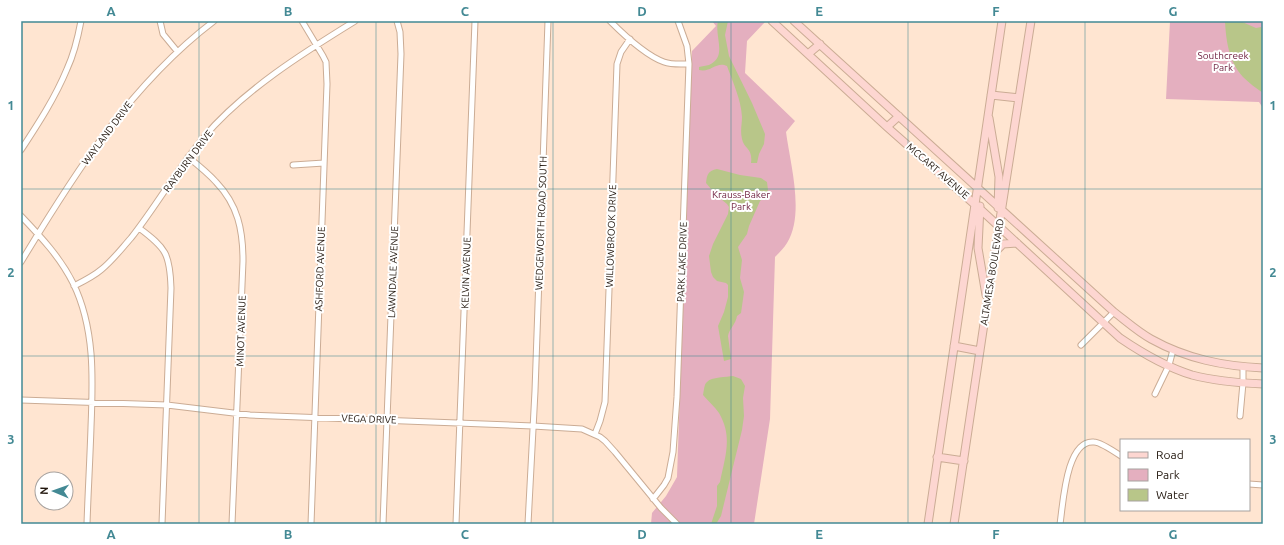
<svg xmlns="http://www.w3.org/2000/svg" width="1284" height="545" font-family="Ubuntu,sans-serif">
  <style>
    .green { fill: #e4afbf }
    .water { fill: #b8c689 }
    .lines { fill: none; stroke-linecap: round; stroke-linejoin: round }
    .street-casing { stroke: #cbac95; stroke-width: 7 }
    .secondary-casing { stroke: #cbac95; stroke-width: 9 }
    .street { stroke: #fff; stroke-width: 5 }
    .secondary { stroke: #fdd6d1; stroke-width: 7 }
    .grid { fill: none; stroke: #438994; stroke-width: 1; stroke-opacity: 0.55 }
    .labels { text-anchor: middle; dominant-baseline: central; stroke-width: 4; stroke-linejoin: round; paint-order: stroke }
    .park-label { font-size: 10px; fill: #722544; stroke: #fff }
    .street-label { font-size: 10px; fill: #22170e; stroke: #fff }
    .neatline { fill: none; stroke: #438994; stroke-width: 1.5 }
    .grid-label { font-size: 13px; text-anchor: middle; font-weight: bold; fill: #438994 }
  </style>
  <rect width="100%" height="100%" fill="#ffe5d1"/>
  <path class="green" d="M712,21H763L765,22L747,41L745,73L795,121L786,132C790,163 805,214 787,243C784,248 779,253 775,257L770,419L754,524H651L652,513L666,496L677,477L692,51L716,26Z
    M1170,21H1263V108L1259,102L1166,99Z"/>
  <path class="water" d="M718,21H728L725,35L729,56L752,103L765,134L764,144L759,154L757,163H751C753,148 744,149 742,139C740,131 742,124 742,117C741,99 733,83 727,66C716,61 711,73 699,70V67C702,66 706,66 709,65C728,57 714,36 718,21Z
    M1225,21H1240L1256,28L1261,27L1263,32V93C1256,88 1249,83 1243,77C1229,62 1226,41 1225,21Z
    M717,169L740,175L761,178L767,182L768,190L765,197L760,201L749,226L747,234L738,247L742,260L740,278L744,292L741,313L737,316C736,324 729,329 728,336L731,359L724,361L718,326L724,312L728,297V285L726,283L717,281L713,277L711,272L709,256L713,244L728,214L729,207L727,204L716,195L706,183C707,174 708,171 717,169Z
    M733,376L741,379L745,386L743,398L744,416L742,430L721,516L716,524H711L717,506V486L720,482C725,457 733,437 719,413C715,407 708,401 703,395C704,391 704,384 707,382C711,377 727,377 733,376Z"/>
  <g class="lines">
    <defs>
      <path id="street" d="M160,21L163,34L177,51
        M302,21L323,56L326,62L327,84L311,524
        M610,21C623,34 647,56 664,62C672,65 681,64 689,64
        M21,150C38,124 55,98 67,69C74,54 78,37 81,21
        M188,157C198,165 208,173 216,182C238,205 243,230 243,261L232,524
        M293,165L324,163
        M21,216C41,237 60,257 73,283C95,328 93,378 91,427C90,459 88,492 87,524
        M139,228C166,248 170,254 171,288L162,524
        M21,262C74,174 131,84 214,21
        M74,286C84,281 94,276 102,269C113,260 122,248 131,238C157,205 177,169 204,137C244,90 303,53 355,21
        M1081,345L1114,312
        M1155,394L1169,365L1173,350
        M21,400L167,405L250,415L533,426L582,429L600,437L605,441L615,452L661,508L677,524
        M1240,416L1243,383V367
        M595,434L600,421L605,402L617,64L621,52L630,39
        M1249,484L1263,485
        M653,499L664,485L668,478L673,452L677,397L689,64L687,46L678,21
        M383,524L401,54L400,32L397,21
        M456,524L475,21
        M528,524L535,391L548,21
        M1060,524C1063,505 1066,439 1094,442C1100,442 1115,452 1121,456"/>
      <path id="secondary" d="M772,21L887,127L980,209L1120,338C1142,353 1166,367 1192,375C1215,381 1239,383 1263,384
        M794,21L1114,312C1126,321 1138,332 1151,339C1187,359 1223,366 1263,368
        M808,54L820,44
        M991,95L1019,98
        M989,118L999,177L998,208
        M887,127L899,116
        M980,206L978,248L986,295
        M995,252L1003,244L1017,243
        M954,346L980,351
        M937,457L964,461
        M928,524L1002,21
        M954,524L991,277L1031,21"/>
    </defs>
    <use href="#street" class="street-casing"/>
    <use href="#secondary" class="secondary-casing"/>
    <use href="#street" class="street"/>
    <use href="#secondary" class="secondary"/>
  </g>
  <path class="grid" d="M199,21V524M376,21V524M553,21V524M731,21V524M908,21V524M1085,21V524M21,189H1263M21,356H1263"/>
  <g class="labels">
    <g class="park-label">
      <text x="1223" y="55">Southcreek<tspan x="1223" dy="12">Park</tspan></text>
      <text x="741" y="194">Krauss-Baker<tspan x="741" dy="12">Park</tspan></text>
    </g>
    <g class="street-label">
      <text transform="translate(107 133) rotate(-53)">WAYLAND DRIVE</text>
      <text transform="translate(188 161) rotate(-53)">RAYBURN DRIVE</text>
      <text transform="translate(938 171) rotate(41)">MCCART AVENUE</text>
      <text transform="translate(541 223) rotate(-88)">WEDGEWORTH ROAD SOUTH</text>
      <text transform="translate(611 236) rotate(-88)">WILLOWBROOK DRIVE</text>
      <text transform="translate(682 262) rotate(-88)">PARK LAKE DRIVE</text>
      <text transform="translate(320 269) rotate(-88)">ASHFORD AVENUE</text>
      <text transform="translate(393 272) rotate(-88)">LAWNDALE AVENUE</text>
      <text transform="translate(992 272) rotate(-81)">ALTAMESA BOULEVARD</text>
      <text transform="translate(466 273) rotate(-88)">KELVIN AVENUE</text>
      <text transform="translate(241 331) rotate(-88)">MINOT AVENUE</text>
      <text transform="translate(369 419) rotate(2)">VEGA DRIVE</text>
    </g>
  </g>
  <rect width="1284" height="545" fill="none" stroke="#ffffff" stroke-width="44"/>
  <rect x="1120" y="439" width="130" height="72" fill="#ffffff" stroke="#a7a29f"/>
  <rect x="1128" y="452" width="20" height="6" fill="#fdd6d1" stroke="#a7a29f"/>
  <text x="1156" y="459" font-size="12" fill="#22170e">Road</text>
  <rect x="1128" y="469" width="20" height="12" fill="#e4afbf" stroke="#a7a29f"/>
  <text x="1156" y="479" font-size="12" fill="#22170e">Park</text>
  <rect x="1128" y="489" width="20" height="12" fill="#b8c689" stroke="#a7a29f"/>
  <text x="1156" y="499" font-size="12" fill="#22170e">Water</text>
  <g transform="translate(54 491) rotate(272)"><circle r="19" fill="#ffffff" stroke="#a7a29f"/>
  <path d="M0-3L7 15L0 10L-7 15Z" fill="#438994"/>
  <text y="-6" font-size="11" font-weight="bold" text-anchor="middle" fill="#22170e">N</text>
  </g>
  <rect x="22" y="22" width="1240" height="501" class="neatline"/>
  <g class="grid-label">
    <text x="111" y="16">A</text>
    <text x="288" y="16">B</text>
    <text x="465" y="16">C</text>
    <text x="642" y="16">D</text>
    <text x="819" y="16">E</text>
    <text x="996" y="16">F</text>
    <text x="1173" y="16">G</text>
    <text x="11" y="110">1</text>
    <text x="1273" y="110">1</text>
    <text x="11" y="277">2</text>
    <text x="1273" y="277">2</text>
    <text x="11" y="444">3</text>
    <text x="1273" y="444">3</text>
    <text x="111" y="539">A</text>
    <text x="288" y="539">B</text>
    <text x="465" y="539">C</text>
    <text x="642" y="539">D</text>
    <text x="819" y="539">E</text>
    <text x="996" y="539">F</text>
    <text x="1173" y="539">G</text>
  </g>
</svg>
